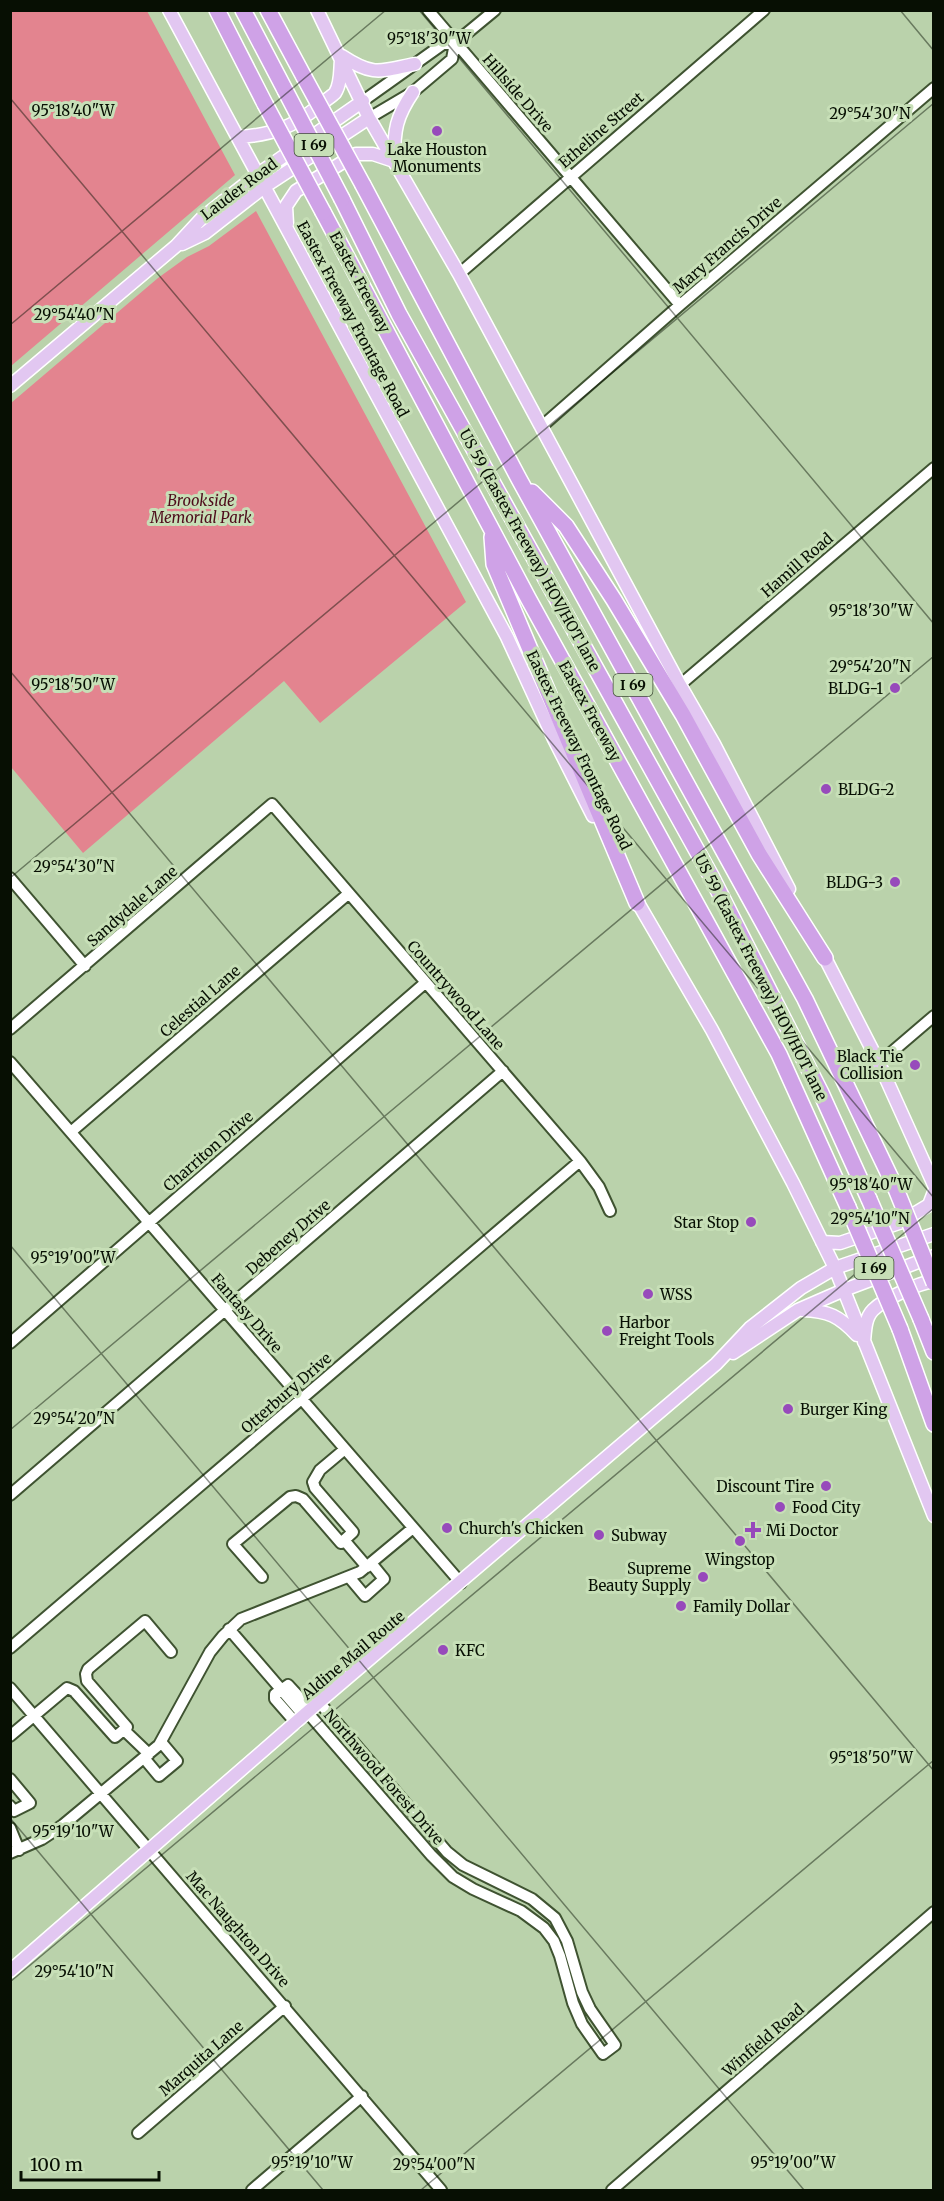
<svg xmlns="http://www.w3.org/2000/svg" width="944" height="2201" font-family="Merriweather,serif">
  <style>
    .green { fill: #e3848f }
    .lines { fill: none; stroke-linecap: round; stroke-linejoin: round }
    .minor-casing { stroke: #3f5331; stroke-width: 14 }
    .major-casing { stroke: #fff; stroke-width: 15 }
    .highway-casing { stroke: #fff; stroke-width: 18 }
    .minor { stroke: #fff; stroke-width: 10 }
    .major { stroke: #e2c7f1; stroke-width: 12 }
    .highway { stroke: #cfa2e7; stroke-width: 15 }
    .highway-bridge-casing { stroke: #fff; stroke-width: 18; stroke-linecap: butt }
    .highway-bridge { stroke: #cfa2e7; stroke-width: 15 }
    .ticks { fill: none; stroke: #070f03; stroke-width: 1.5; stroke-opacity: 0.45 }
    .poi-dot { fill: #974abb; stroke: #c7dfb7; stroke-width: 2 }
    .labels { text-anchor: middle; dominant-baseline: central; stroke-width: 6; stroke-linejoin: round; paint-order: stroke }
    .shield { fill: #c7dfb7; stroke: #414d39; stroke-width: 1.5 }
    .shield-label { font-size: 14px; font-weight: bold; fill: #070f03 }
    .street-label { font-size: 15px; fill: #070f03; stroke: #c7dfb7 }
    .poi-label { font-size: 15px; fill: #070f03; stroke: #c7dfb7; text-anchor: start }
    .park-label { font-size: 15px; font-style: italic; fill: #4e0c1b; stroke: #c7dfb7 }
    .ticks-label { font-size: 15px; text-anchor: middle; fill: #070f03; stroke: #c7dfb7; stroke-width: 6; stroke-linejoin: round; paint-order: stroke }
  </style>
  <rect width="100%" height="100%" fill="#bad2ab"/>
  <path class="green" d="M11,10L147,11L235,175L11,366Z
    M256,211L466,602L320,723L284,681L83,853L11,767V403L158,278L187,257L209,246Z"/>
  <g class="lines">
    <defs>
      <path id="minor" d="M428,10L680,305
        M363,101L443,44L455,43L495,10
        M369,118L413,92L452,59L455,43
        M459,274L764,10
        M541,427L680,305L934,88
        M680,685L934,468
        M10,878L85,966
        M10,1029L272,804L580,1161L599,1187L610,1211
        M10,1062L461,1583
        M879,1063L934,1016
        M72,1131L348,894
        M10,1343L425,983
        M10,1495L503,1071
        M344,1540L367,1567
        M262,1577L233,1544L290,1497L296,1496L303,1499L341,1543L353,1532L315,1488L313,1482L320,1470L345,1449
        M349,1577L365,1596L384,1579L371,1563
        M229,1629L304,1716
        M10,1648L580,1161
        M10,1688L441,2190
        M308,1713L431,1855L453,1877L473,1889L521,1911L544,1928L554,1941L560,1956L573,2003L582,2024L603,2054L615,2045L590,2009L582,1992L567,1941L555,1918L532,1899L463,1865L447,1852L319,1702
        M296,1723L275,1699V1694L288,1685L311,1710
        M124,1730L149,1754
        M10,1736L67,1688L74,1691L115,1737L127,1727L87,1681L86,1674L88,1669L145,1621L171,1652
        M144,1758L159,1776L177,1761L161,1742
        M10,1779L30,1803L14,1811L10,1806
        M10,1828L19,1850
        M10,1853L42,1839L63,1825L159,1745L210,1652L223,1636L241,1619L360,1572L413,1528
        M138,2133L285,2006
        M252,2190L362,2096
        M612,2190L934,1912"/>
      <path id="major" d="M169,10L507,637L554,739L593,816
        M317,10L369,118L459,274L680,685L714,744L789,889
        M342,56C374,77 380,71 415,64
        M238,137C273,135 293,127 320,105C324,101 331,97 335,93C341,84 340,71 341,60
        M394,160C394,130 396,117 413,92
        M287,224L286,206L296,191L356,154H373L394,161
        M182,244L205,233L264,187L369,118
        M10,386L176,246L202,218L258,174L363,101
        M634,896L712,1030L793,1183L835,1268L934,1516
        M821,950L879,1063L934,1185
        M822,1242L840,1243L899,1223L929,1205L934,1192
        M802,1310C829,1311 839,1316 857,1335
        M864,1342C865,1331 865,1318 873,1310C884,1299 918,1283 934,1281
        M733,1353L798,1310L844,1290L934,1256
        M10,1971L319,1702L716,1364L750,1328L801,1288L835,1268L934,1234"/>
      <path id="highway" d="M217,10L265,104
        M243,10L285,90
        M268,10L304,77
        M363,185L519,479L805,999L896,1189
        M342,199L399,314L711,876L821,1093L869,1199
        M323,212L528,598L779,1054L848,1207
        M532,492L566,526L614,600L683,715L759,854L825,958
        M492,537L494,564L637,903
        M921,1319L934,1352
        M900,1329L934,1424"/>
    </defs>
    <use href="#minor" class="minor-casing"/>
    <use href="#major" class="major-casing"/>
    <use href="#highway" class="highway-casing"/>
    <use href="#minor" class="minor"/>
    <use href="#major" class="major"/>
    <use href="#highway" class="highway"/>
    <defs>
      <path id="highway-bridge" d="M304,77L363,185
        M285,90L342,199
        M265,104L323,212
        M896,1189L934,1283
        M869,1199L921,1319
        M848,1207L900,1329"/>
    </defs>
    <use href="#highway-bridge" class="highway-bridge-casing"/>
    <use href="#highway-bridge" class="highway-bridge"/>
  </g>
  <path class="ticks" d="M419,10L934,624M900,10L934,51M10,98L934,1198M10,325L386,10M10,671L934,1771M10,878L934,103M10,1245L804,2190M10,1430L934,656M10,1818L323,2190M10,1982L934,1208M421,2190L934,1760"/>
  <g class="poi-dot">
    <circle cx="437" cy="131" r="6"/>
    <circle cx="895" cy="688" r="6"/>
    <circle cx="826" cy="789" r="6"/>
    <circle cx="895" cy="882" r="6"/>
    <circle cx="915" cy="1065" r="6"/>
    <circle cx="751" cy="1222" r="6"/>
    <circle cx="648" cy="1294" r="6"/>
    <circle cx="607" cy="1331" r="6"/>
    <circle cx="788" cy="1409" r="6"/>
    <circle cx="826" cy="1486" r="6"/>
    <circle cx="780" cy="1507" r="6"/>
    <circle cx="447" cy="1528" r="6"/>
    <path d="M750 1521h6v6h6v6h-6v6h-6v-6h-6v-6h6z"/>
    <circle cx="599" cy="1535" r="6"/>
    <circle cx="740" cy="1541" r="6"/>
    <circle cx="703" cy="1577" r="6"/>
    <circle cx="681" cy="1606" r="6"/>
    <circle cx="443" cy="1650" r="6"/>
  </g>
  <g class="labels">
    <g class="shield">
      <rect x="294.5" y="134" width="39" height="22" rx="4.5"/>
      <rect x="613.5" y="674" width="39" height="22" rx="4.5"/>
      <rect x="854.5" y="1257" width="39" height="22" rx="4.5"/>
    </g>
    <g class="shield-label">
      <text x="314" y="145">I 69</text>
      <text x="633" y="685">I 69</text>
      <text x="874" y="1268">I 69</text>
    </g>
    <g class="street-label">
      <text transform="translate(518 93) rotate(49)">Hillside Drive</text>
      <text transform="translate(601 130) rotate(-41)">Etheline Street</text>
      <text transform="translate(239 189) rotate(-37)">Lauder Road</text>
      <text transform="translate(727 245) rotate(-41)">Mary Francis Drive</text>
      <text transform="translate(360 282) rotate(62)">Eastex Freeway</text>
      <text transform="translate(353 319) rotate(62)">Eastex Freeway Frontage Road</text>
      <text transform="translate(530 550) rotate(61)">US 59 (Eastex Freeway) HOV/HOT lane</text>
      <text transform="translate(797 565) rotate(-41)">Hamill Road</text>
      <text transform="translate(590 711) rotate(61)">Eastex Freeway</text>
      <text transform="translate(579 750) rotate(64)">Eastex Freeway Frontage Road</text>
      <text transform="translate(132 906) rotate(-41)">Sandydale Lane</text>
      <text transform="translate(761 977) rotate(63)">US 59 (Eastex Freeway) HOV/HOT lane</text>
      <text transform="translate(456 995) rotate(49)">Countrywood Lane</text>
      <text transform="translate(200 1001) rotate(-41)">Celestial Lane</text>
      <text transform="translate(208 1151) rotate(-41)">Charriton Drive</text>
      <text transform="translate(288 1237) rotate(-41)">Debeney Drive</text>
      <text transform="translate(247 1313) rotate(49)">Fantasy Drive</text>
      <text transform="translate(286 1393) rotate(-41)">Otterbury Drive</text>
      <text transform="translate(353 1655) rotate(-40)">Aldine Mail Route</text>
      <text transform="translate(384 1777) rotate(49)">Northwood Forest Drive</text>
      <text transform="translate(238 1929) rotate(49)">Mac Naughton Drive</text>
      <text transform="translate(763 2040) rotate(-41)">Winfield Road</text>
      <text transform="translate(201 2058) rotate(-41)">Marquita Lane</text>
    </g>
    <g class="poi-label">
      <text x="437" y="149" text-anchor="middle">Lake Houston<tspan x="437" dy="17">Monuments</tspan></text>
      <text x="883" y="688" text-anchor="end">BLDG-1</text>
      <text x="838" y="789">BLDG-2</text>
      <text x="883" y="882" text-anchor="end">BLDG-3</text>
      <text x="903" y="1056" text-anchor="end">Black Tie<tspan x="903" dy="17">Collision</tspan></text>
      <text x="739" y="1222" text-anchor="end">Star Stop</text>
      <text x="660" y="1294">WSS</text>
      <text x="619" y="1322">Harbor<tspan x="619" dy="17">Freight Tools</tspan></text>
      <text x="800" y="1409">Burger King</text>
      <text x="814" y="1486" text-anchor="end">Discount Tire</text>
      <text x="792" y="1507">Food City</text>
      <text x="459" y="1528">Church's Chicken</text>
      <text x="766" y="1530">Mi Doctor</text>
      <text x="611" y="1535">Subway</text>
      <text x="740" y="1559" text-anchor="middle">Wingstop</text>
      <text x="691" y="1568" text-anchor="end">Supreme<tspan x="691" dy="17">Beauty Supply</tspan></text>
      <text x="693" y="1606">Family Dollar</text>
      <text x="455" y="1650">KFC</text>
    </g>
    <g class="park-label">
      <text x="201" y="500">Brookside<tspan x="201" dy="17">Memorial Park</tspan></text>
    </g>
  </g>
  <g class="ticks-label">
    <text x="429" y="44">95°18'30"W</text>
    <text x="73" y="116">95°18'40"W</text>
    <text x="870" y="119">29°54'30"N</text>
    <text x="74" y="320">29°54'40"N</text>
    <text x="871" y="616">95°18'30"W</text>
    <text x="870" y="672">29°54'20"N</text>
    <text x="73" y="690">95°18'50"W</text>
    <text x="74" y="872">29°54'30"N</text>
    <text x="871" y="1190">95°18'40"W</text>
    <text x="870" y="1224">29°54'10"N</text>
    <text x="73" y="1263">95°19'00"W</text>
    <text x="74" y="1424">29°54'20"N</text>
    <text x="871" y="1763">95°18'50"W</text>
    <text x="73" y="1837">95°19'10"W</text>
    <text x="74" y="1977">29°54'10"N</text>
    <text x="312" y="2168">95°19'10"W</text>
    <text x="793" y="2168">95°19'00"W</text>
    <text x="434" y="2170">29°54'00"N</text>
  </g>
  <rect width="944" height="2201" fill="none" stroke="#070f03" stroke-width="24"/>
  <path d="M21 2171v9h138v-9" fill="none" stroke="#070f03" stroke-width="3"/>
  <text x="30" y="2171" font-size="18" fill="#070f03" stroke="#c7dfb7" stroke-width="4.5" paint-order="stroke">100 m</text>
</svg>
